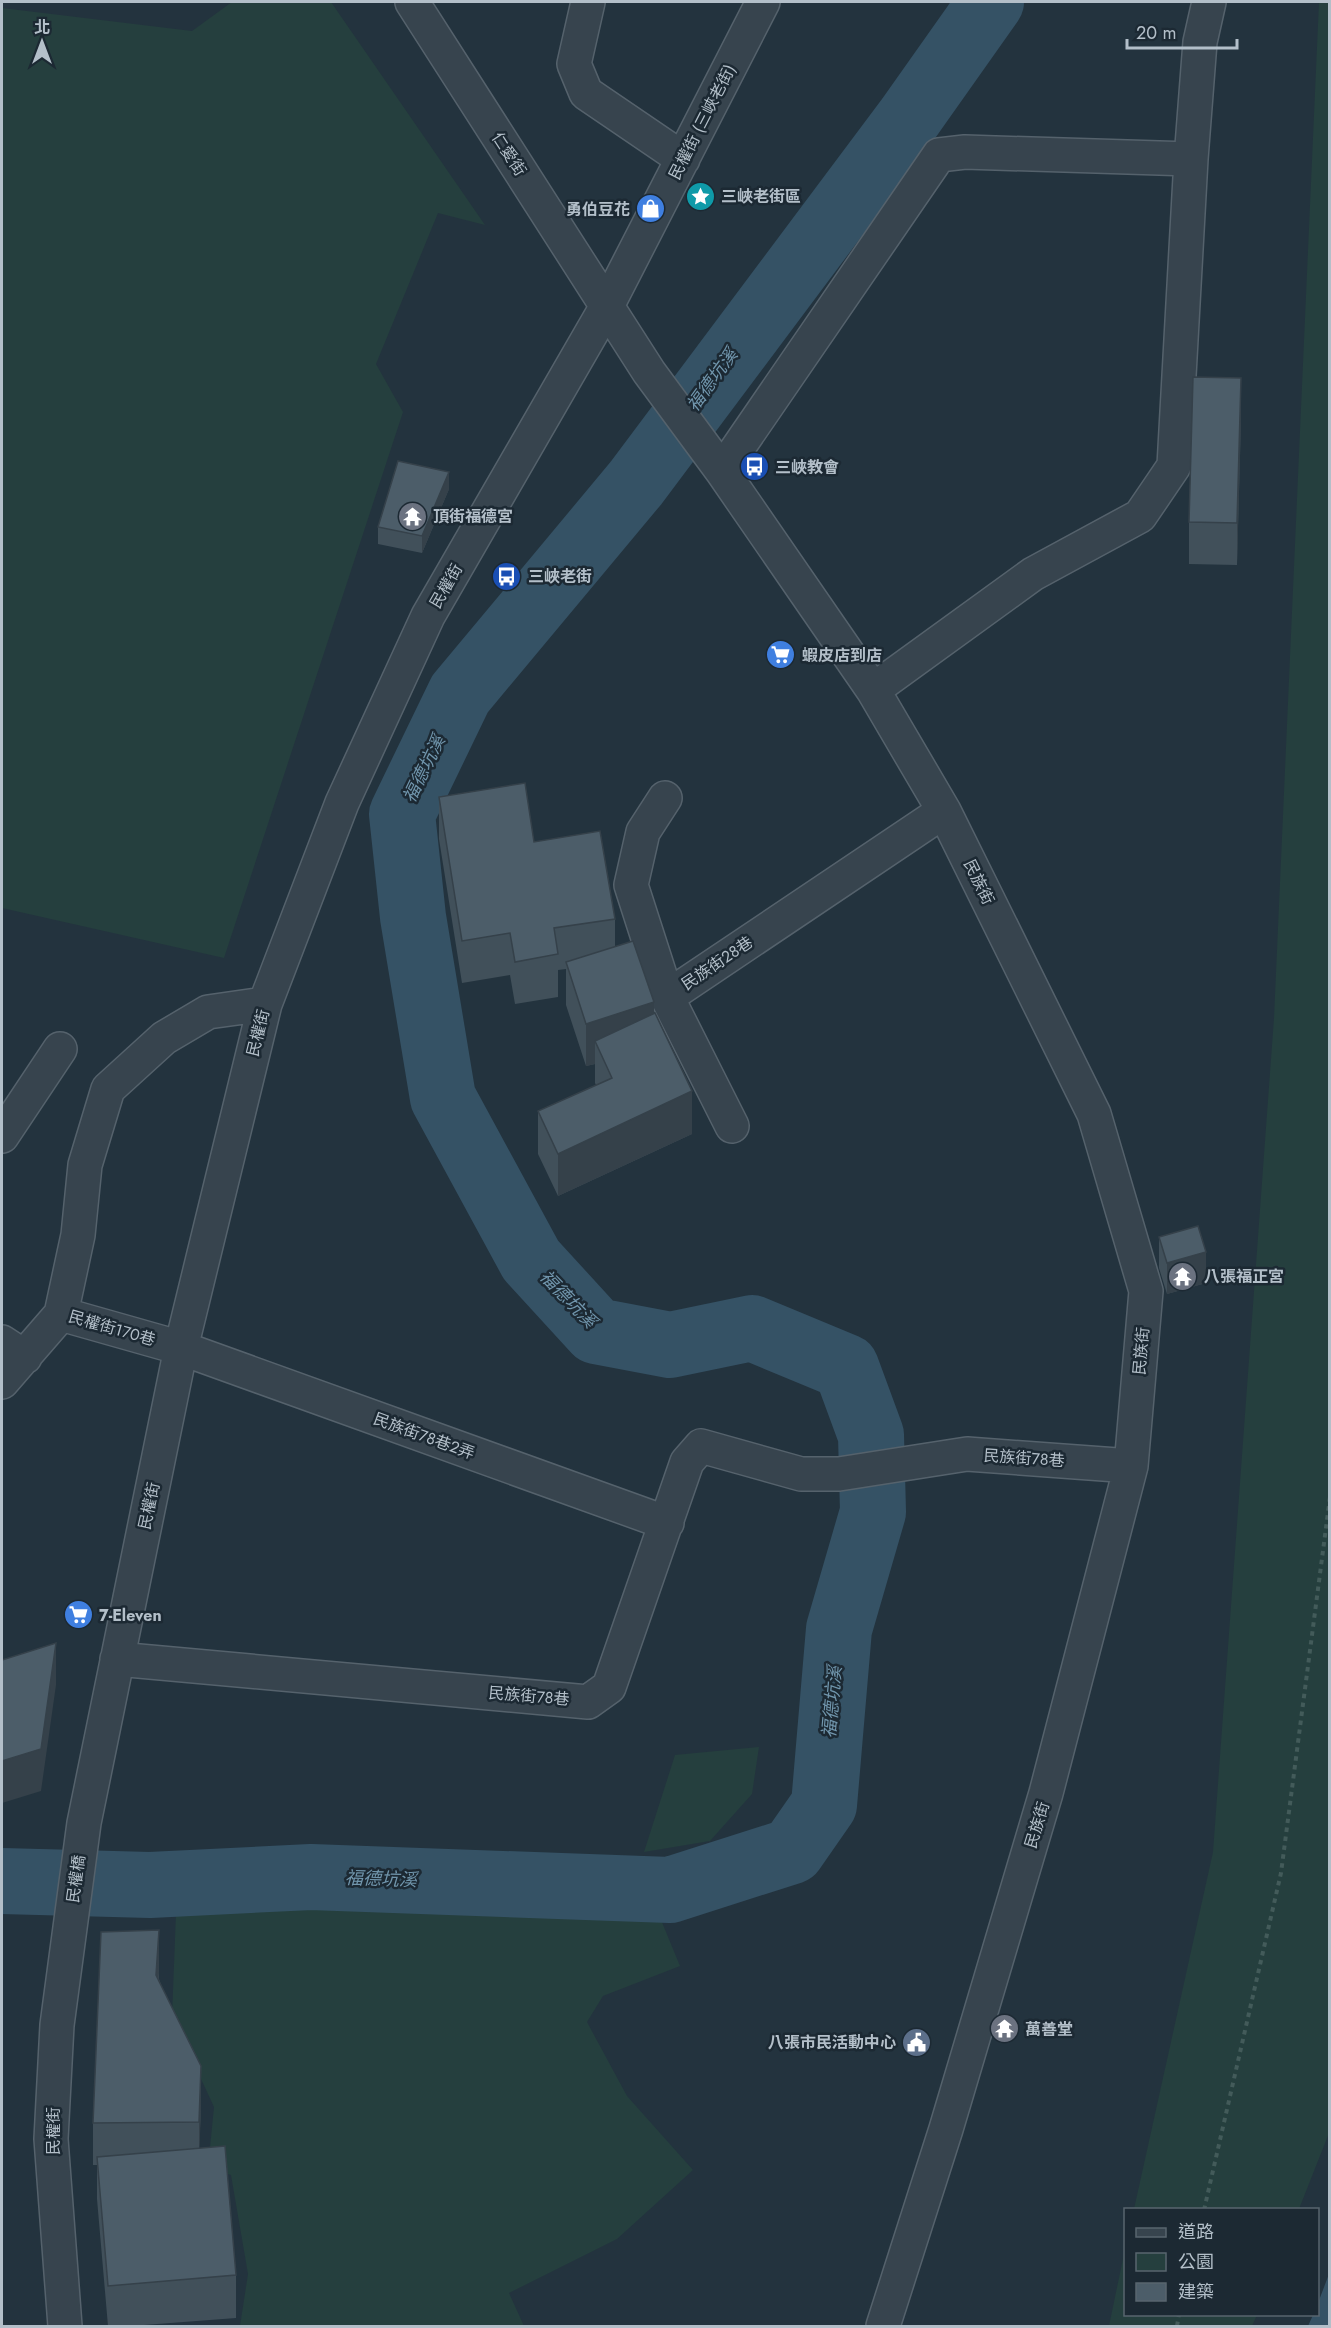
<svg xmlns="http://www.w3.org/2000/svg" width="1331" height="2328" font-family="Jost,'Noto Sans TC',sans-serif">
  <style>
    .green { fill: #253f3e }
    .water { fill: #355265 }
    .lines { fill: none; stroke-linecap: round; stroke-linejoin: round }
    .river { stroke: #355265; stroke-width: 66 }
    .minor-casing { stroke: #55626c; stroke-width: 36 }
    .path { stroke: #435b5a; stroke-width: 4; stroke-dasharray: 4.5 4.5; stroke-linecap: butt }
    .minor { stroke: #37444e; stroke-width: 33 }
    .wall { fill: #41505a }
    .shaded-wall { fill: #35414a }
    .building { fill: #4c5d69; stroke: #35414a; stroke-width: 1.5 }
    .labels { text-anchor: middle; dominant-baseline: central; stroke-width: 5; stroke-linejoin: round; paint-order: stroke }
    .street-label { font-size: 16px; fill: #b3bfc9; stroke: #1c2933 }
    .poi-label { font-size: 16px; font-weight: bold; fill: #b3bfc9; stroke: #1c2933; text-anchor: start }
    .water-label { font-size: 18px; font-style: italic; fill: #7196ad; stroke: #1c2933 }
  </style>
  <rect width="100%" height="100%" fill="#23333e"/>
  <path class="green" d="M232,2H331L485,225L438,213L376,364L403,412L224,958L2,908V8L192,31Z
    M1319,2H1330L1329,2133L1299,2209H1134L1213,1852L1274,1018Z
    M759,1747L752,1794L710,1841L644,1852L675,1755Z
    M324,1908L532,1917L659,1915L680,1966L603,1996L587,2022L627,2096L693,2170L617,2239L509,2293L524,2326H236H240L248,2274L231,2175L208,2168L214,2107L172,2016L176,1913Z
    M1125,2249L1126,2314L1257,2315L1252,2326H1109Z"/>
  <path class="water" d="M1329,2274V2326H1308L1313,2315L1318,2314V2303Z"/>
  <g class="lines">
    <path class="river" d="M2,1881L150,1885L311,1877L670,1890L792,1851L824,1805L839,1629L873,1512L871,1435L846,1367L752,1328L670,1345L596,1331L531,1260L443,1098L413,917L402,814L460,694L636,483L909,118L991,2"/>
    <defs>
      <path id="minor" d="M412,2L649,372L722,471L873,690L944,811L1094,1114L1146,1291L1131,1466L1046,1793L946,2129L883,2326
        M588,2L574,64L586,93L683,159
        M722,471L939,155L965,152L1191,159
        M873,690L1033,574L1140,516L1174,466L1191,159L1200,42L1209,2
        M665,798L643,832L631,885L667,997L944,811
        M667,997L732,1126
        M2,1136L60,1049
        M61,1314L78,1235L85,1165L108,1089L164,1038L208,1012L265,1004
        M2,1342L25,1357
        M2,1382L61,1314L181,1348L667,1523
        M117,1659L588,1702L609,1687L687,1462L701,1446L801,1474H839L967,1454L1131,1466
        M65,2326L51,2139L57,2025L84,1823L181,1348L265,1004L342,803L428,616L607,306L763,2"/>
    </defs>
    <use href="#minor" class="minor-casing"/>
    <path class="path" d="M1204,2210L1281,1873L1330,1497
      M1177,2326L1179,2314"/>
    <use href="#minor" class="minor"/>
  </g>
  <path class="wall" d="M1241,420L1237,565L1189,564V522Z
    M449,489L422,553L378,544V527Z
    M439,797L534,842L615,919V947L654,1013L692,1134L558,1196L538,1154V1111L596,1085L595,1083V1064L586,1066L566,1005V969L558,970V997L515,1004L510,975L462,983L439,839Z
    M1159,1237L1206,1283L1167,1294L1159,1268Z
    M159,1972V1979L201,2108L199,2148L236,2275V2318L131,2326H108L97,2199V2165H93V2123Z"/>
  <path class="shaded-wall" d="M1241,378V420L1237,565V523Z
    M449,472V489L422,553V536Z
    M654,1002V1044L595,1041V1064L586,1066V1024Z
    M692,1091V1134L558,1196V1154Z
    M1206,1252V1283L1167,1294V1263Z
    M56,1643V1685L41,1791L2,1803V1761Z
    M159,1930V1972L156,2017V1975Z
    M201,2066V2108L199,2164V2122Z"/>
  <path class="building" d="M1193,377L1241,378L1237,523L1189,522Z
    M398,461L449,472L422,536L378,527Z
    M525,783L534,842L600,831L615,919L554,928L558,954L515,962L510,933L462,941L439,797Z
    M633,941L654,1002L586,1024L566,962Z
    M655,1013L692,1091L558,1154L538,1111L612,1078L595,1041Z
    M1198,1226L1206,1252L1167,1263L1159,1237Z
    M56,1643L41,1749L2,1761V1660Z
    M159,1930L156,1975L201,2066L199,2122L93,2123L101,1932Z
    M225,2146L236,2275L108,2286L97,2157Z"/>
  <defs>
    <symbol id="sight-disc" viewBox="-11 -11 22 22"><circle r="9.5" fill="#0f9aa8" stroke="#1c2933"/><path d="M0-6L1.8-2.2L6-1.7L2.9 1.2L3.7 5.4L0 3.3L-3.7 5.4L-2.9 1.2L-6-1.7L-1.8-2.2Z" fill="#fff"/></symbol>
    <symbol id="shop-disc" viewBox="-11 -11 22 22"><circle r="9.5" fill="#3f7fe0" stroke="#1c2933"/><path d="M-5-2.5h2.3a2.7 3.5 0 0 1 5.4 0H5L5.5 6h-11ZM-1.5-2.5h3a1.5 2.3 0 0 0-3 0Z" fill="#fff"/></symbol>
    <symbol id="bus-disc" viewBox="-11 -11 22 22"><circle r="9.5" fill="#1a4fb4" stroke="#1c2933"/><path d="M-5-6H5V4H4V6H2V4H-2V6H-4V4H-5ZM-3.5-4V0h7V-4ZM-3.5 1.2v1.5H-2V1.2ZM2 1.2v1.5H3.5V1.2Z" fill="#fff"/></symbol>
    <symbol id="temple-disc" viewBox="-11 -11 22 22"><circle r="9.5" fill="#6b7280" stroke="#1c2933"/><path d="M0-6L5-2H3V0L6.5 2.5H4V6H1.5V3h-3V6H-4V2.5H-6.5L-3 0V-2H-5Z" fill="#fff"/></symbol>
    <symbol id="supermarket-disc" viewBox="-11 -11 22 22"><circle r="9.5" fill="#3f7fe0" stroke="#1c2933"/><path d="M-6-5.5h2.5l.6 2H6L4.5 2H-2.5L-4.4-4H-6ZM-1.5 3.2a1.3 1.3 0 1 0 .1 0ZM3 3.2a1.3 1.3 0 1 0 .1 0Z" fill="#fff"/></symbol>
    <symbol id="civic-disc" viewBox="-11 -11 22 22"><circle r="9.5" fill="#5c6f8a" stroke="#1c2933"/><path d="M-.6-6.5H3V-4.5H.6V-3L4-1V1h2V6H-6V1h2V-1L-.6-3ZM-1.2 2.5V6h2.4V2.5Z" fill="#fff"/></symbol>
  </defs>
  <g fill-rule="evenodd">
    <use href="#sight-disc" x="684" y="180" width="33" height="33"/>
    <use href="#shop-disc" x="634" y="192" width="33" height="33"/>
    <use href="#bus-disc" x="738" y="450" width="33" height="33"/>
    <use href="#temple-disc" x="396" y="500" width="33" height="33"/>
    <use href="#bus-disc" x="490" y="560" width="33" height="33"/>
    <use href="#supermarket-disc" x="764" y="638" width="33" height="33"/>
    <use href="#temple-disc" x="1166" y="1260" width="33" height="33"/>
    <use href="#supermarket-disc" x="62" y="1598" width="33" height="33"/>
    <use href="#temple-disc" x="988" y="2012" width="33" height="33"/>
    <use href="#civic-disc" x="900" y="2026" width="33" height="33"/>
  </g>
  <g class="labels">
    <g class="street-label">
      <text transform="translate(702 122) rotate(-63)">民權街 (三峽老街)</text>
      <text transform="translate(509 154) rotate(57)">仁愛街</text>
      <text transform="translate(446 586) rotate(-60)">民權街</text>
      <text transform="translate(979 882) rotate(64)">民族街</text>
      <text transform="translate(717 963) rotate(-34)">民族街28巷</text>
      <text transform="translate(258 1033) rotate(-76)">民權街</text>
      <text transform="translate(112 1328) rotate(16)">民權街170巷</text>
      <text transform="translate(1141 1351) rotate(-85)">民族街</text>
      <text transform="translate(424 1436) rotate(20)">民族街78巷2弄</text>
      <text transform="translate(1024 1458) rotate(4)">民族街78巷</text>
      <text transform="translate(149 1506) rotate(-78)">民權街</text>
      <text transform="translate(529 1696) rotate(5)">民族街78巷</text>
      <text transform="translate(1037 1825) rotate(-73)">民族街</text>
      <text transform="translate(76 1879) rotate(-82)">民權橋</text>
      <text transform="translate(53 2131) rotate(-90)">民權街</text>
    </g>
    <g class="poi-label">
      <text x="721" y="196">三峽老街區</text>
      <text x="630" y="209" text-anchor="end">勇伯豆花</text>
      <text x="775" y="467">三峽教會</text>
      <text x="433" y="516">頂街福德宮</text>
      <text x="528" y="576">三峽老街</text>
      <text x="802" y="655">蝦皮店到店</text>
      <text x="1204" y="1276">八張福正宮</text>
      <text x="99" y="1615">7-Eleven</text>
      <text x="1025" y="2029">萬善堂</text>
      <text x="896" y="2042" text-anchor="end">八張市民活動中心</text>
    </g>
    <g class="water-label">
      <text transform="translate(712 380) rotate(-54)">福德坑溪</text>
      <text transform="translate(424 769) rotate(-64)">福德坑溪</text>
      <text transform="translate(568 1299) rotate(46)">福德坑溪</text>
      <text transform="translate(832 1702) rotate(-85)">福德坑溪</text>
      <text transform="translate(381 1879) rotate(2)">福德坑溪</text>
    </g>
  </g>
  <rect width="1331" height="2328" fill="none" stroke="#b3bfc9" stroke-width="6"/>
  <rect x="1124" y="2208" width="195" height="108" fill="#1c2933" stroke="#58656f" stroke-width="1.5"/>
  <rect x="1136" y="2228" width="30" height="9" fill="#37444e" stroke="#58656f" stroke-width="1.5"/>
  <text x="1178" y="2238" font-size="18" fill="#b3bfc9">道路</text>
  <rect x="1136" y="2253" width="30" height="18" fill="#253f3e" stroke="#58656f" stroke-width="1.5"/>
  <text x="1178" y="2268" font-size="18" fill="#b3bfc9">公園</text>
  <rect x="1136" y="2283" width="30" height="18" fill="#4c5d69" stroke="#58656f" stroke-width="1.5"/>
  <text x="1178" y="2298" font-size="18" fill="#b3bfc9">建築</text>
  <g transform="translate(42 42)" stroke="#1c2933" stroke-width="4.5" paint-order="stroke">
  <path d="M0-4.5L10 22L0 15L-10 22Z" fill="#b3bfc9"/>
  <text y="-9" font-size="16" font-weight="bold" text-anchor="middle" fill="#b3bfc9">北</text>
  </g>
  <path d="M1127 39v9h110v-9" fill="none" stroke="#b3bfc9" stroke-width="3"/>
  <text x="1136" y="39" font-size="18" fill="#b3bfc9" stroke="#1c2933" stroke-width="4.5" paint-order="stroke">20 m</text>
</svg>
